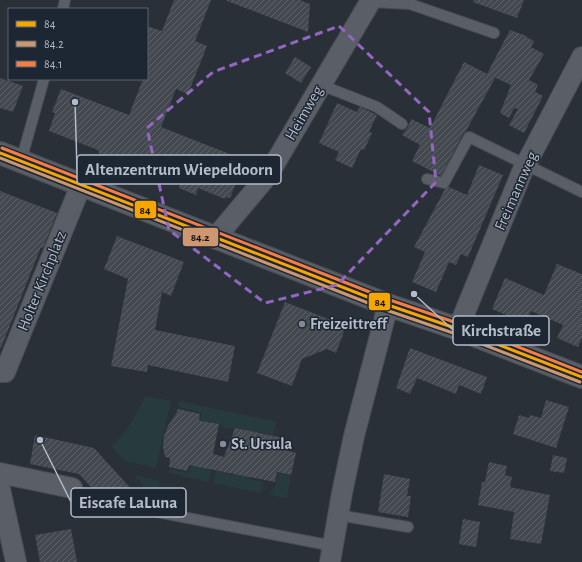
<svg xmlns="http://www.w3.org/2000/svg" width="582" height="562" font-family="'Alegreya Sans',sans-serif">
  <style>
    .grass { fill: #273a3e }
    .building { fill: url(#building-hatch) }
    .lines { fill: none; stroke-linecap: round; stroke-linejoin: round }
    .lane-casing { stroke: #484c53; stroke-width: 12 }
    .street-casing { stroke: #484c53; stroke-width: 22 }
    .secondary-casing { stroke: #484c53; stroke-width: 24 }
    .lane { stroke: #5a5e66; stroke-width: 10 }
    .street { stroke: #5a5e66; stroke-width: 20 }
    .secondary { stroke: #595d64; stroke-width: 22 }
    .bus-1-casing { stroke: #1d2633; stroke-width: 6 }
    .bus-2-casing { stroke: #1d2633; stroke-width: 6 }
    .bus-3-casing { stroke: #1d2633; stroke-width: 6 }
    .bus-1 { stroke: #f7a600; stroke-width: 3 }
    .bus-2 { stroke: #cd976f; stroke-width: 3 }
    .bus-3 { stroke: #f77d43; stroke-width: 3 }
    .marked { fill: none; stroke: #9266c3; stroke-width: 3; stroke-dasharray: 8 5; stroke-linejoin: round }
    .poi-dot { fill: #848b96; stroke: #1d2633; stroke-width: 1.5 }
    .labels { text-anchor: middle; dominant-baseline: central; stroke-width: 3; stroke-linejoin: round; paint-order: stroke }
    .street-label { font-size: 16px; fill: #b4bcc9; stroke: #1d2633 }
    .poi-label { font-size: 16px; font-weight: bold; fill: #b4bcc9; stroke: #1d2633; text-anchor: start }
    .leader { fill: none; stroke: #b4bcc9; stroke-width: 1.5 }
    .callout-dot { fill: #b4bcc9; stroke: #1d2633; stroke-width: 1.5 }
    .callout { fill: #1d2633; stroke: #b4bcc9; stroke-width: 1.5 }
    .callout-label { font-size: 17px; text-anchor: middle; font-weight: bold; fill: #b4bcc9 }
    .line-badge { stroke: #1d2633; stroke-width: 1.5 }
    .pale-badge-label { font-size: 11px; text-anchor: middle; font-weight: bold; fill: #111 }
  </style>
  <defs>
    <pattern id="building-hatch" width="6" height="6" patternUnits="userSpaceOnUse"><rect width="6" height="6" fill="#444950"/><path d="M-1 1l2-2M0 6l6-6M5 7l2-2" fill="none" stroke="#5d6168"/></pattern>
  </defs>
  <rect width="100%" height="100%" fill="#2a3038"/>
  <path class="grass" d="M145,396L171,401L156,468L125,461L112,447C128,429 135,418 145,396Z
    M179,401L277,422L273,435L259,432L258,435L243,431V429L238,428L237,430L222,427V425L217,424L216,425L200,422L202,413L178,407Z
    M191,464L207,467V469L211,471L208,482L169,473L170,469L189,473Z
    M216,470L228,472V474L233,475L234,473L250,476V479L264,482L261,493L213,483Z
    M278,473L291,476L287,498L270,495L271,490L275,487Z
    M134,475L160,481L156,500Z"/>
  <path class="building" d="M174,0H211L195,41L207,46L188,94L176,89L161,127L245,160L230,198L226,197L225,199L198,188L196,195L179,188L181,181L149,170L150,167L129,159L120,166L114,167L109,166L104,163L101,159L98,150L49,131L55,113L52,112L61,89L129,115L143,79H147V26L162,31Z
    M227,0H300L310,4L308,32L227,1Z
    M474,0H524L517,18L473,2Z
    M510,30L527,36L526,37L534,41L531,47L544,54L529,80L538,85L535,92L543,96L524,133L509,125L518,109L514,108L509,118L500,113L511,85L487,74Z
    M295,57L311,67L301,83L285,73Z
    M464,62L495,78L466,131L463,134L441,176L412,161L420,145L402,135L408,127L411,119L430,128Z
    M0,78L23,86L13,112L0,108Z
    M337,103L357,112L360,107L377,115L369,132L372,133L364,150L361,149L352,168L335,160L339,152L319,143Z
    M479,165L503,175L489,208L468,257L461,254L456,265L449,262L436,292L412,282L425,252L414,247L445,189L449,187L467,195Z
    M0,191L57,213L43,248L41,247L1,348L0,347Z
    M117,236L184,262L171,296L162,292L155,330L235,346L228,382L148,365L147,372L111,366L128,279L104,269Z
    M557,264L582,274V338L578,347L557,338L563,325L531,311L526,323L492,309L505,278L544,295Z
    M285,302L346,326L336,353L327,349L302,359L292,386L257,373Z
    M410,348L487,377L481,394L459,385L456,394L417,378L410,394L396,388Z
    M546,400L569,407L556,448L513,434L519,415L529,418L530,415L541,418Z
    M178,409L200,414L199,420L200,421L219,424L213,454L224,457L235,428L284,438L282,449L296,453L291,475L277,472L275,482L189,465L187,471L169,467L170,458L165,457L163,447L164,436L168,426L176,414Z
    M35,435L94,448L134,492L113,511L79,474L30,464Z
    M553,455L567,458L564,473L550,471Z
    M489,462L507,466L505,475L512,477L510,487L550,495L541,544L510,539L514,512L478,505L482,482H485Z
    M384,474L410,479L407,496H411L408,517L378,512Z
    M463,519L480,522L476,547L459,544Z
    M71,529L77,562H40L35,535Z"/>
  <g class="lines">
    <defs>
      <path id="lane" d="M367,1L370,2L410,4L494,33
        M63,9L65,0
        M321,85L377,107L402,124
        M21,161L44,79
        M427,179L444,183L469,137L582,192
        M157,512L333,546
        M338,515L408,527"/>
      <path id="street" d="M216,237L268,175L370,2
        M458,329L522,172L582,57
        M0,372H5L81,185
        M0,473L72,488
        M0,489L16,562
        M330,562L342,493L354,436L388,305"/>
      <path id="secondary" d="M0,153L388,305L458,329L582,377"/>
    </defs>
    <use href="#lane" class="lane-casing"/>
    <use href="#street" class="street-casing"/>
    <use href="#secondary" class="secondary-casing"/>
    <use href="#lane" class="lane"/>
    <use href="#street" class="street"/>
    <use href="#secondary" class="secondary"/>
    <defs>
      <path id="bus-1" d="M0,153L388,305L458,329L582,377"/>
      <path id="bus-2" d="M0,158L386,310L456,334L580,382"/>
      <path id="bus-3" d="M2,148L390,300L460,324L582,372"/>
    </defs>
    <use href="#bus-1" class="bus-1-casing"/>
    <use href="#bus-2" class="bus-2-casing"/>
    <use href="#bus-3" class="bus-3-casing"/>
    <use href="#bus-1" class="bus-1"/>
    <use href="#bus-2" class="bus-2"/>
    <use href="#bus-3" class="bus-3"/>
  </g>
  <path class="marked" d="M339,26L429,112L436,182L337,285L265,303L169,230L147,128L213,72Z"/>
  <g class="poi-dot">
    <circle cx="302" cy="324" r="4"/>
    <circle cx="223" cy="444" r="4"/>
  </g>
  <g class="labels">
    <g class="street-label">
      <text transform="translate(304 113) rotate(-60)">Heimweg</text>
      <text transform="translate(516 191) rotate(-66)">Freimannweg</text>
      <text transform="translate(42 281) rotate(-68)">Holter Kirchplatz</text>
    </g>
    <g class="poi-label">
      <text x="310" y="324">Freizeittreff</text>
      <text x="231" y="444">St. Ursula</text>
    </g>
  </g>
  <path class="leader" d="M75 102L77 170M414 294L453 330M40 440L71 502"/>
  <g class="callout-dot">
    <circle cx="75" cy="102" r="4"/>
    <circle cx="414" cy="294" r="4"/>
    <circle cx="40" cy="440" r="4"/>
  </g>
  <g class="callout">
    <rect x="77" y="155" width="204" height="29" rx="4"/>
    <rect x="453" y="316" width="96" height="29" rx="4"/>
    <rect x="71" y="488" width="115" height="29" rx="4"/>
  </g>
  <g class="callout-label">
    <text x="179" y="175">Altenzentrum Wiepeldoorn</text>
    <text x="501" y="336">Kirchstraße</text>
    <text x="128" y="508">Eiscafe LaLuna</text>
  </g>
  <g class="line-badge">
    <rect x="134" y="200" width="23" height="19" rx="4" fill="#f7a600"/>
    <rect x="182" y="227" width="37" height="20" rx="4" fill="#cd976f"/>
    <rect x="368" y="292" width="23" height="19" rx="4" fill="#f7a600"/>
  </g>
  <g class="pale-badge-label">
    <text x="145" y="214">84</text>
    <text x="200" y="241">84.2</text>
    <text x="380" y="306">84</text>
  </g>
  <rect x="8" y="8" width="140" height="72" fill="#1d2633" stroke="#59626f"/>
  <rect x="16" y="21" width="20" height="6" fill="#f7a600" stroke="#59626f"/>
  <text x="44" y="28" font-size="12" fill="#b4bcc9">84</text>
  <rect x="16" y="41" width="20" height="6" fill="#cd976f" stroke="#59626f"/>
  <text x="44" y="48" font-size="12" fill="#b4bcc9">84.2</text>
  <rect x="16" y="61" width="20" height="6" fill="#f77d43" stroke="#59626f"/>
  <text x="44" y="68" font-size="12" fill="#b4bcc9">84.1</text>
</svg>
